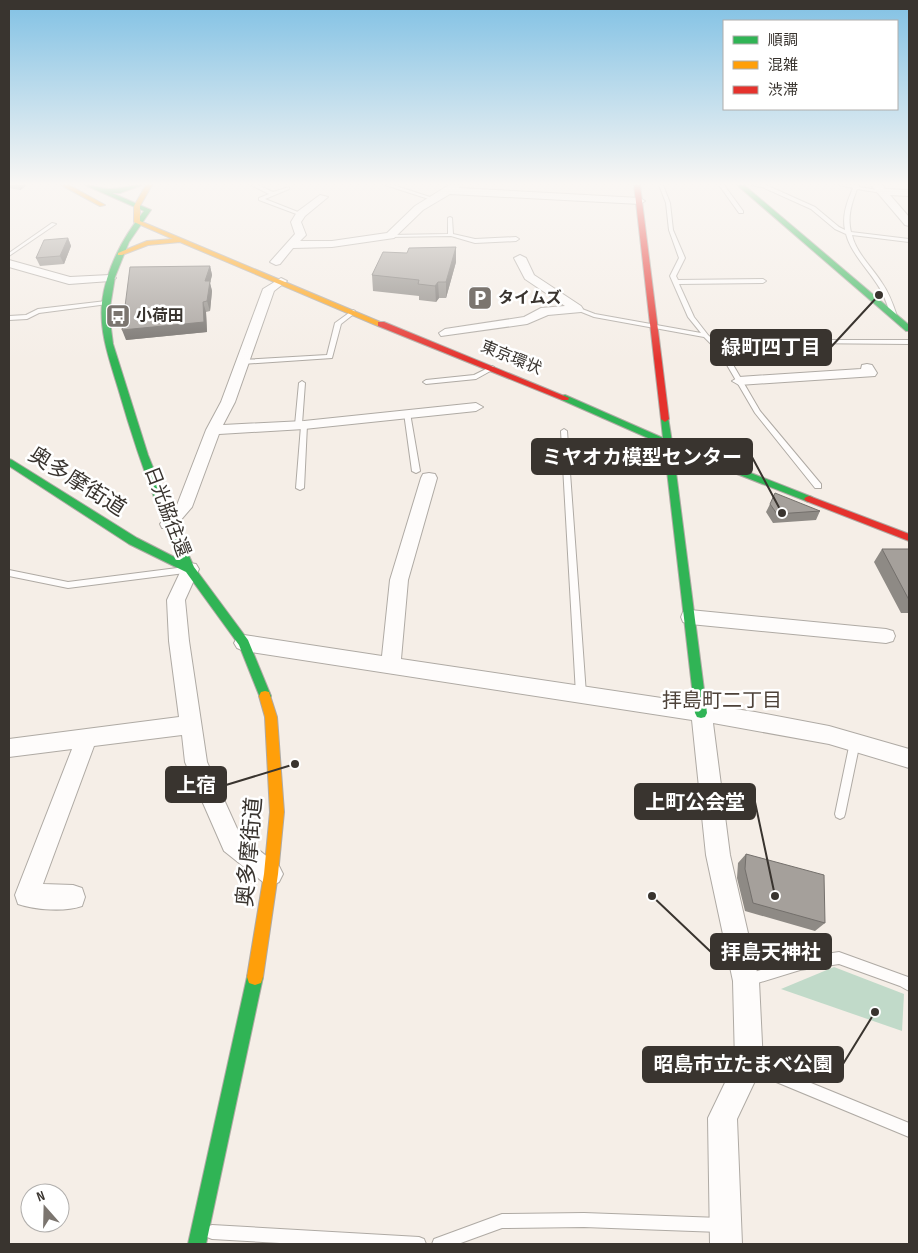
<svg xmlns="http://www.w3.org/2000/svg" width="918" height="1253" font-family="'Sofia Sans Condensed','Noto Sans JP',sans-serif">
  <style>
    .green { fill: #c1dac9 }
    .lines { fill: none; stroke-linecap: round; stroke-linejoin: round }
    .lane-casing { stroke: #afaaa4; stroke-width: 2 }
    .street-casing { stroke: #afaaa4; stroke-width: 2 }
    .fast-casing { stroke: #afaaa4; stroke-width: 2 }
    .slow-casing { stroke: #afaaa4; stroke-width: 2 }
    .jam-casing { stroke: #afaaa4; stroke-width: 2 }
    .lane { fill: #fefcfb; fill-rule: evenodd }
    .street { fill: #fefcfb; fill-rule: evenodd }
    .fast { fill: #30b455; fill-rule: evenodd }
    .slow { fill: #ff9f0a; fill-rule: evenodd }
    .jam { fill: #e5322d; fill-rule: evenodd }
    .wall { fill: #8e8a85 }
    .shaded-wall { fill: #74706c }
    .building { fill: #a5a09b; stroke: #74706c }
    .labels { text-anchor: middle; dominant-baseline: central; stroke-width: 5; stroke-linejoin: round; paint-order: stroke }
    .far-poi-label { font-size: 16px; font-weight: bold; fill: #39342f; stroke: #fff; text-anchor: start }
    .far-street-label { font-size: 16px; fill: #39342f; stroke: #fff }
    .street-label { font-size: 19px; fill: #39342f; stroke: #fff }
    .neighbourhood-label { font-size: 20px; fill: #4d4239; stroke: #fff }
    .near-street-label { font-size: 22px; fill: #39342f; stroke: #fff }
    .leader { fill: none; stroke: #39342f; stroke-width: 2 }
    .callout-dot { fill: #39342f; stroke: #fff; stroke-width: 2 }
    .callout { fill: #39342f; stroke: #39342f; stroke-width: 2 }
    .callout-label { font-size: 20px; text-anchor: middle; font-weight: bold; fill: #fff }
  </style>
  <rect width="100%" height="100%" fill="#f5eee7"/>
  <path class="green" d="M834,967L904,994L902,1031L781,989Z"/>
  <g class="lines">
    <defs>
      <path id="lane" d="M251,185H258L273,192L289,187V189L265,199L303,214L299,215L259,200V198L269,194Z
        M385,185H393L436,199L432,200Z
        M659,185H663L670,203L673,230L685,258L676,276L678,280L763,279L766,281L763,283L679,284L694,317L708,335L725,351L760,411L821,484V488H815L755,413L720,353L704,337L594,317L574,309L577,307L595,314L701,333L688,317L670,276L679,258L669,230L666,203Z
        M719,185H724L743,211V213H739Z
        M751,185H766L815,207L839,227L845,230C842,215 847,202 853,188L839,185H859V187L884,191V193H882L857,189C852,203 847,216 851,232L909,239V242L852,235C856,253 872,267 882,283C889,293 893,304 897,316L896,317L891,316C887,304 884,294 877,284C867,268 851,253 846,234L835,229L811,209L762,187Z
        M450,217L452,218L453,234L475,239L516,237L519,239L516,241L475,243L451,236L390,237L388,236L390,235L448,234V218Z
        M52,223L56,224L9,256V253Z
        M106,301L108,302V304L39,313L27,319L9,320V316L26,315L38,309Z
        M353,310L355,311V313L341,324L332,358L242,364L239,362L242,360L327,355L335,323Z
        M799,340H909V344L797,343V341Z
        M492,366L494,367V369L476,379L426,384L423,382L426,380L474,375Z
        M302,381L305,383L302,424L304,423L307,425L304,488L300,490L296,488L301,426L298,427L295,425L299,383Z
        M407,411L410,413L420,471L416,473L412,471L404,413Z
        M564,429L567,431L586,694L584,697L581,698L578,697L576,694L561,431Z
        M185,567L189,570L185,573L68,588L9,576V570L68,582Z
        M855,738L858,739L860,742L845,814L844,817L840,819L836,817L835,814L850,742L852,739Z
        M839,952L908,977L909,991L900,986L839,964L800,970L748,986L744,984L742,980L744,976L748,974L800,958Z
        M750,1058L909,1123V1137L745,1069L744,1064L745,1059Z
        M584,1213L720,1218L725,1220L727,1225L725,1230L720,1232L584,1227L502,1228L458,1244H432L434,1239L502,1214Z
        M212,1225L419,1237L424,1239L426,1244H297L212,1239L207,1237L205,1232L207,1227Z"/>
      <path id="street" d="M449,185H462L458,188L640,198L645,201L640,204L450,194L423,210L394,238L332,247L293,248L280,264L276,265L270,262L295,234L291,222L297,212L320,195L328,197L305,216L301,222L306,235L300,241H332L387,233L415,206Z
        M871,185H882L885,189L909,190V196L890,195L909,217V226L905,225Z
        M520,255L526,258L534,275L581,306L583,309L581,312L548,315L527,324L441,336L439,333L445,329L524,317L541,308L565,306L525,279L514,258Z
        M9,260L70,277L110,275L116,278L110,281L69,284L9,267Z
        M281,278L287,281L274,291L235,402L223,425L304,421L476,403L483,407L476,411L304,429L219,434L192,507L174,528H162L160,524L177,505L206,430L221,402L263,289Z
        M867,364L872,365L877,373L875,376L739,385L732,381L739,377L861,369L862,365Z
        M429,473L435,474L437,478L408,580L401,659L755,712L829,726L909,749V768L829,744L713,723L730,855L759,981L763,1064L737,1119L742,1244H710L708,1118L735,1062L733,981L706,855L692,720L244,651L237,648L234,643L237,638L244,635L382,656L390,580L421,478L423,474Z
        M190,563L196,564L199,569L185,600L189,641L207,762L240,835L279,866L283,874L279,882L271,886L263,882L224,851L185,762L182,735L94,746L43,884L73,885L82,888L85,897L82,906C65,912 35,910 18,904L15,895L72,749L9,757V739L179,717L169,641L167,600L184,564Z
        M690,610L886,629L893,631L895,636L893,641L886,643L690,624L683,622L681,617L683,612Z"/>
      <path id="fast" d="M85,185C94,185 101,189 109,189C121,189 130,185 142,185L120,193H112L151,210L129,242L115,277L109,313L113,344L148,455L185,547L194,567L248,640L271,696L269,700L265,701L261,700L239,645L186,572L129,544L9,466V459L12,460L137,538L180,560C155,505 135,447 118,388C110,361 99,332 102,303C106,269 123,237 144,211Z
        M737,185H744L909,325V331H906Z
        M565,395L663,438L661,419L662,417H668L672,442L812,497L814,499L809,502L806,501L673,449L707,713L705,717L701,718L697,717L695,713L664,445L562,400V396Z
        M255,969L261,971L263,977L206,1244H188L247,977L249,971Z"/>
      <path id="slow" d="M61,185H69L105,205L100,206Z
        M146,185H152L140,206V221L385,324L378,326L180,242L148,245L122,255H118V253L147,241L173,239L134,222V206Z
        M265,691L269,692L277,717L284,812L278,874L263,977L261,983L255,985L249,983L247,977L264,874L270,812L265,717L259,696L261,692Z"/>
      <path id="jam" d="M634,185H640L669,419L665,422L661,419Z
        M378,322H384L569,398L568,400H562L378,326Z
        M809,496L909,534V541L806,501L804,499L806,497Z"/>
    </defs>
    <use href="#lane" class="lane-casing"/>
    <use href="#street" class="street-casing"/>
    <use href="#fast" class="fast-casing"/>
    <use href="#slow" class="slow-casing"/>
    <use href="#jam" class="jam-casing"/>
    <use href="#lane" class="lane"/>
    <use href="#street" class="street"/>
    <use href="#fast" class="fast"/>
    <use href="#slow" class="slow"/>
    <use href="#jam" class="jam"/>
  </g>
  <path class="wall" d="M9,185H27L20,190L9,188Z
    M68,238L71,246L64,264L40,266L36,258Z
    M456,247V262L446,298H439L436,302L419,300V296L373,291L372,275L407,253Z
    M210,266L212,275L210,283L212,291L210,311L206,312L207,332L126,340Z
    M770,504L820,511L816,520L773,523L766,512Z
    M882,549H909V613H901L874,562Z
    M746,854L825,923L815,931L745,911L737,878L738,863Z"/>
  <path class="shaded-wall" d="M19,185H27L20,190Z
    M68,238L71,246L64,264L60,256Z
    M456,247V262L446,298V282Z
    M210,266L212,275L210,283L212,291L210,311L207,301L205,281Z
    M438,282L439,298L436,302L435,286Z
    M203,302L206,312L207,332L126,340L122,330Z"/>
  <path class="building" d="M68,238L60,256L36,258L44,240Z
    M456,247L446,282H438L435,286L418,284L419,280L372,275L383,252L407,253L409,248Z
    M210,266L205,281H210L207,301L203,302L204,322L122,330L130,267Z
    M775,493L820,511L777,514L770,504Z
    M882,549H909V600Z
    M746,854L824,875L825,923L753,903L745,869Z"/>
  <linearGradient id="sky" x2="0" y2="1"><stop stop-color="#81c1e4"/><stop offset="0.51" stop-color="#faf7f4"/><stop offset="1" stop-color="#faf7f4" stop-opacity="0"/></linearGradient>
  <rect width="918" height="361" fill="url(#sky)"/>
  <defs>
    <symbol id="parking-square" viewBox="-11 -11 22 22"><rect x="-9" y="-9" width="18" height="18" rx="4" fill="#7b756f" stroke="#fff"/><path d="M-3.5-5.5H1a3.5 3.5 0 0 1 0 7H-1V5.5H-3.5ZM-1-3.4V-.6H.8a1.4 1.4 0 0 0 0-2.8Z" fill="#fff"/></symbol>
    <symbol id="bus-square" viewBox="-11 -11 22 22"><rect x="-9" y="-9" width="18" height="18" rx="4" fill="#7b756f" stroke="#fff"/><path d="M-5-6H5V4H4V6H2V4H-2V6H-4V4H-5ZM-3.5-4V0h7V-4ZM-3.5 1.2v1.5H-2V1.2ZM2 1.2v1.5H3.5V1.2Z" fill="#fff"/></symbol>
  </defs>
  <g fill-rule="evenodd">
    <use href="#parking-square" x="466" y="284" width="28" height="28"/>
    <use href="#bus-square" x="104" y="302" width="28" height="28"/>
  </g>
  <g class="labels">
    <g class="far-poi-label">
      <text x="498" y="298">タイムズ</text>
      <text x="136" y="316">小荷田</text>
    </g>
    <g class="far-street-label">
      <text transform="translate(511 358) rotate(22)">東京環状</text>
    </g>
    <g class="street-label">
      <text transform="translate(167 512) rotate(69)">日光脇往還</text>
    </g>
    <g class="neighbourhood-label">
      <text x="722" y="701">拝島町二丁目</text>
    </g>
    <g class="near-street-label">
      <text transform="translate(77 482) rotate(32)">奥多摩街道</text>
      <text transform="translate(250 852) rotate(-85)">奥多摩街道</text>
    </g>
  </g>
  <path class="leader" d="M879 295L831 347M782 513L752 457M295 764L226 785M775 896L755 802M652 896L711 952M875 1012L843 1064"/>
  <g class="callout-dot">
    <circle cx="879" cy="295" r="5"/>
    <circle cx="782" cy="513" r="5"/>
    <circle cx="295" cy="764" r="5"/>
    <circle cx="775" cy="896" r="5"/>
    <circle cx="652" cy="896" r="5"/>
    <circle cx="875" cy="1012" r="5"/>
  </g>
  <g class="callout">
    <rect x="711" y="330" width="120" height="35" rx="5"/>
    <rect x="532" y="439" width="220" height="35" rx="5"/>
    <rect x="166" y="767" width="60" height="35" rx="5"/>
    <rect x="635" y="784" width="120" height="35" rx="5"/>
    <rect x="711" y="934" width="120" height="35" rx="5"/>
    <rect x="643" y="1047" width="200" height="35" rx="5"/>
  </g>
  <g class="callout-label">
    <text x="771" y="354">緑町四丁目</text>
    <text x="642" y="464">ミヤオカ模型センター</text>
    <text x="196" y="792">上宿</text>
    <text x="695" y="809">上町公会堂</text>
    <text x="771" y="959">拝島天神社</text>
    <text x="743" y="1071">昭島市立たまべ公園</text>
  </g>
  <rect width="918" height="1253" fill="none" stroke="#39342f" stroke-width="20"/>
  <rect x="723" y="20" width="175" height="90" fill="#ffffff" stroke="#b0aeac"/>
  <rect x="733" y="36" width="25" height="8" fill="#30b455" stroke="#b0aeac"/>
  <text x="768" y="45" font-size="15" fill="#39342f">順調</text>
  <rect x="733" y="61" width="25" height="8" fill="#ff9f0a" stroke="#b0aeac"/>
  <text x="768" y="70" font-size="15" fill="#39342f">混雑</text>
  <rect x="733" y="86" width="25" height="8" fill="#e5322d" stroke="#b0aeac"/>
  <text x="768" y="95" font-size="15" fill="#39342f">渋滞</text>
  <g transform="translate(45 1208) rotate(340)"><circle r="24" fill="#ffffff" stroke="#b0aeac"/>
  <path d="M0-4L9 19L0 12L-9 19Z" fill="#7b756f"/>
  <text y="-8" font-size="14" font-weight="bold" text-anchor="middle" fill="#39342f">N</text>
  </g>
</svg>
